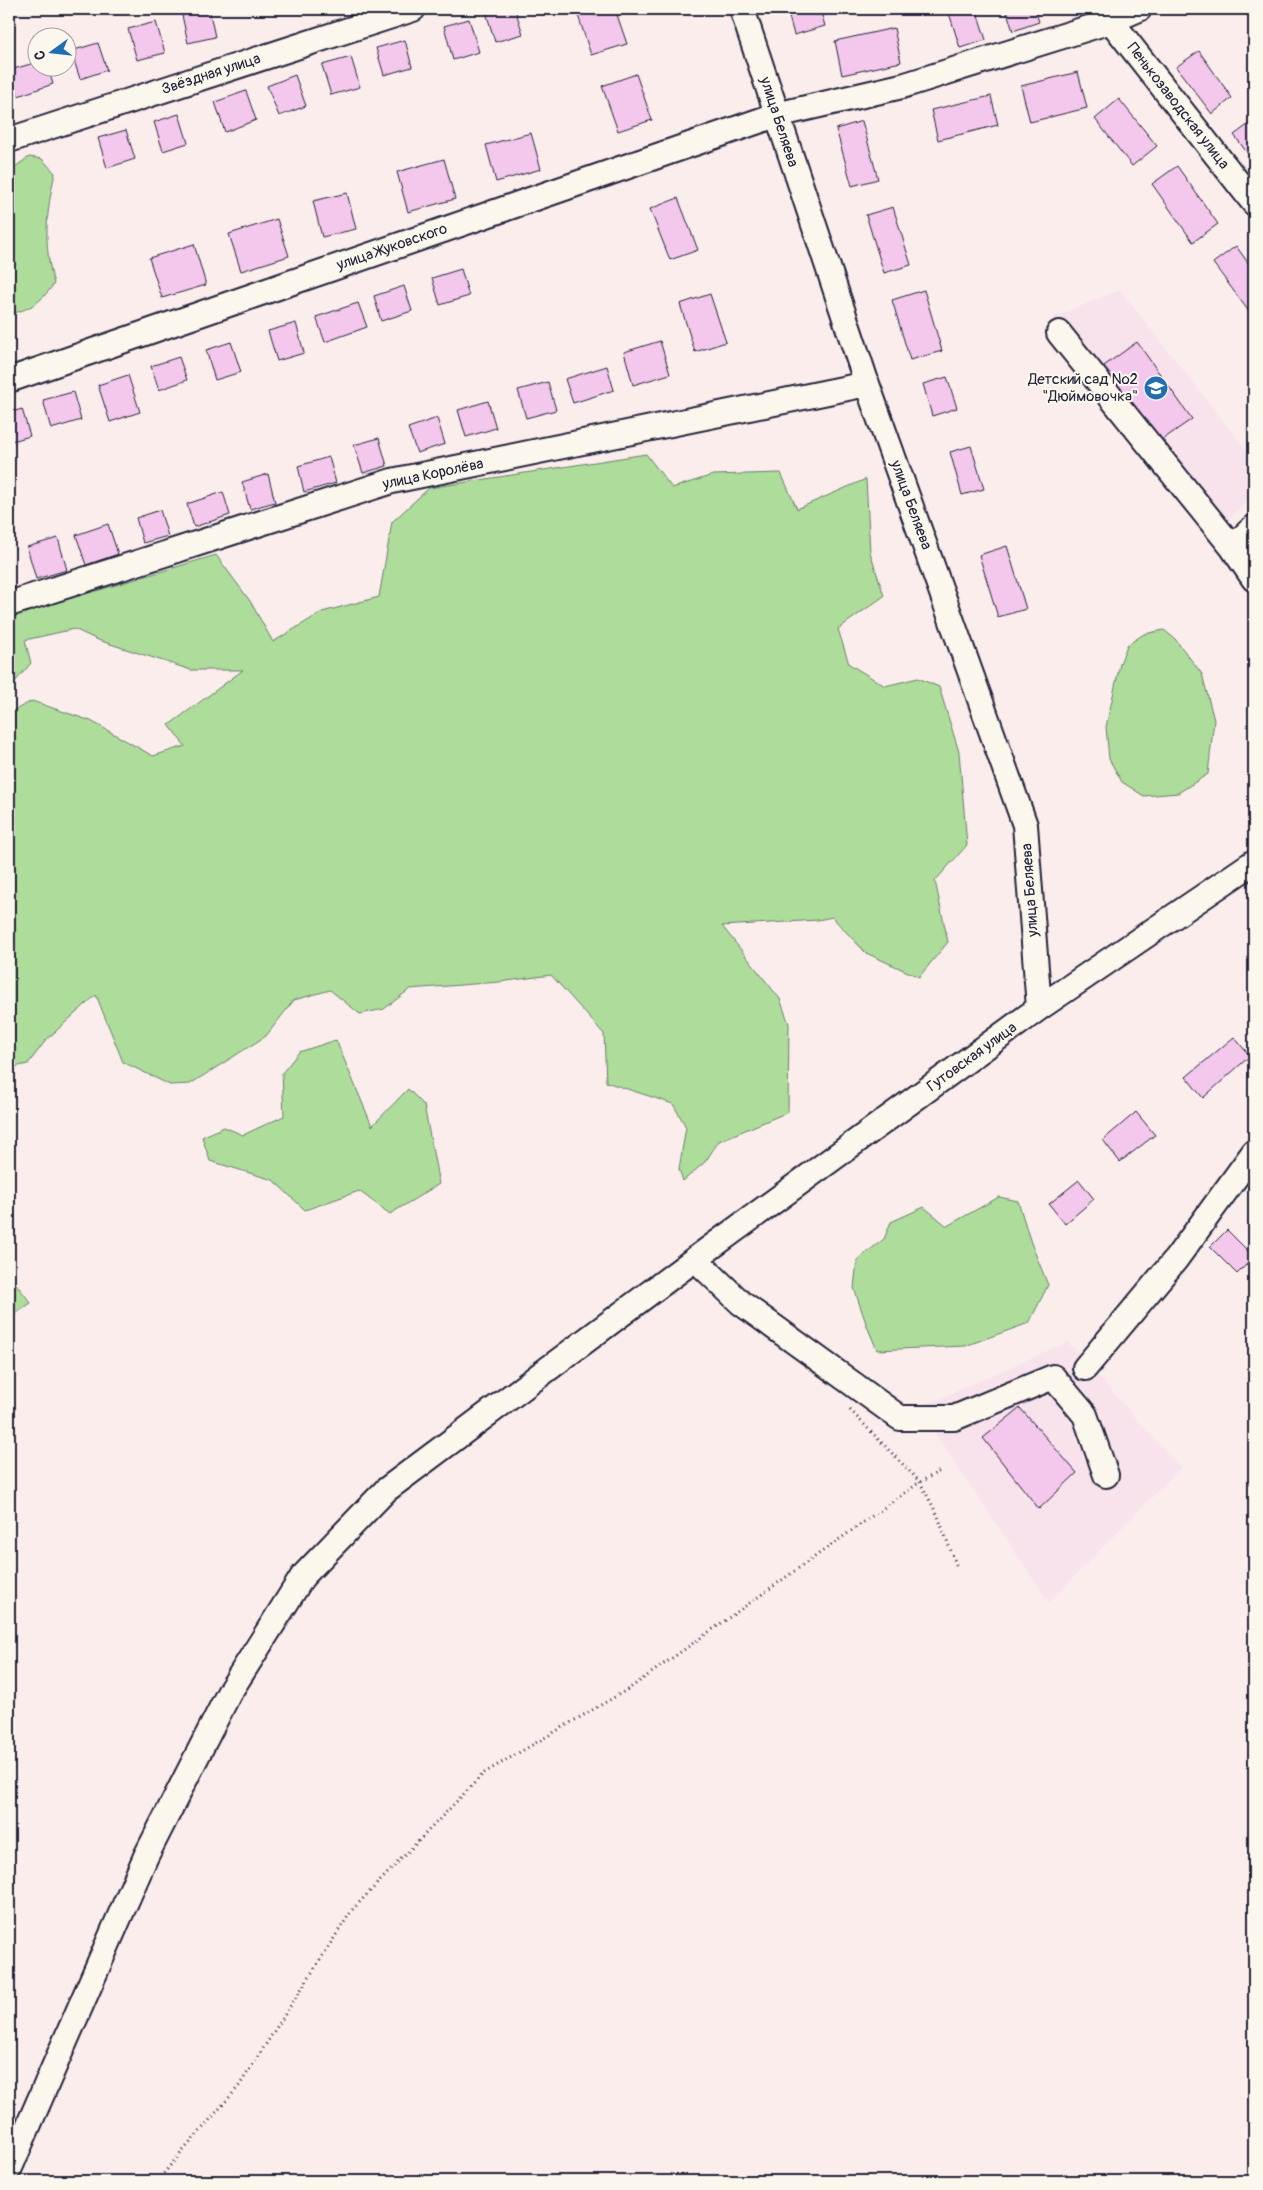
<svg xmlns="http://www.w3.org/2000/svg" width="1263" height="2190" font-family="Pangolin,sans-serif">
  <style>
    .built { fill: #f8e2ec }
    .green { fill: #aedc9b; stroke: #687f6b }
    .building { fill: #f4c7ec; stroke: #22223b }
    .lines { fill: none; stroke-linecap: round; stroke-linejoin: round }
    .minor-casing { stroke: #22223b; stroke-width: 28 }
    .path { stroke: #22223b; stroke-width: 3; stroke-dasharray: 1 4; stroke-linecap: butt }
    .minor { stroke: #fbf7ec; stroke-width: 24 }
    .labels { text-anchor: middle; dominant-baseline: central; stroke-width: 4; stroke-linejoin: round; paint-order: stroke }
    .street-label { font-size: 15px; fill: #22223b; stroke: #fbf7ec }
    .poi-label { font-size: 15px; fill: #22223b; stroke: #fbf7ec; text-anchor: end }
  </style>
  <rect width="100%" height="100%" fill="#faedec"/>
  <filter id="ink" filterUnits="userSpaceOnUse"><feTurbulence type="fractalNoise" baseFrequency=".02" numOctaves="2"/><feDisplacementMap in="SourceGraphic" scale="10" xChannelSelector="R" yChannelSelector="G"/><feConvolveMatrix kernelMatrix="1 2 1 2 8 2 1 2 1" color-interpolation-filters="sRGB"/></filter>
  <g filter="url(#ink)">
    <path class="built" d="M1120,290L1254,460V494L1226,522L1055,317Z
      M1068,1342L1180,1468L1049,1602L918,1408Z"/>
    <path class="green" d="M29,157L42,159L55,173C46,214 43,243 54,284C39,304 33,307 9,315V171Z
      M646,454L672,488L713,475L781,473L797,509L866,479L870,552L884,596L838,629L849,664L885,686L918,678L939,687L959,752L967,845L935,881L948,942L919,977L866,953L832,917L818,920L722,926L780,999L789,1024L788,1112L719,1141L705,1162L683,1181L679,1169L686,1127L673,1104L606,1082L604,1034L551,975L499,982L410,989L384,1009L360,1014L330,990L294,1000L266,1036L190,1084L170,1085L123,1062L96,995L46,1040L28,1064L9,1068V716L11,712L32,701L91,721L153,756L185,746L169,725L243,670H191L98,640L74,629L25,640L31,663L9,689V617L216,555L250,601L273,642L322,612L379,597L392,522L429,488Z
      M1164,630L1175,639L1202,674L1214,720L1208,774L1178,793L1144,796L1122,782L1109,759L1106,727L1120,664L1127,645L1144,634Z
      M336,1040L372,1126L408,1089L424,1105L439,1184L390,1214L359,1191L305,1210L273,1180L210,1161L202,1137L224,1127L243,1135L284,1116L282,1073L299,1052Z
      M999,1197L1018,1201L1031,1243L1048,1285L1029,1323L965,1346L877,1350L867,1326L854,1288L857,1260L884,1239L891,1222L924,1207L947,1226Z
      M9,1275L31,1303L13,1315L9,1314Z"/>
    <path class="building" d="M209,9L215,37L188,43L182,15Z
      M498,9H515L523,34L495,42L486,12Z
      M576,9H615L627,44L591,55Z
      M787,9H820L825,26L794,35Z
      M962,9H976L986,40L960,48L949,13Z
      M1006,9H1035L1039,22L1013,31Z
      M469,19L479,52L453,60L444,26Z
      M156,22L165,53L137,60L128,29Z
      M894,28L901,62L842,75L835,41Z
      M405,40L412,67L384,75L376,48Z
      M98,43L107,70L80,79L71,51Z
      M1199,51L1232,98L1212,114L1176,67Z
      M351,57L360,87L331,95L322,65Z
      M38,62V68H48L53,84L18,96L10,70Z
      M1078,72L1087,108L1030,122L1021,86Z
      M636,74L652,120L618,131L602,86Z
      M295,75L306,106L279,116L267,86Z
      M246,91L256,120L225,132L215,102Z
      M991,96L998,125L938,140L931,110Z
      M1119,99L1157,146L1132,166L1095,119Z
      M179,114L188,143L163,151L154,122Z
      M862,121L878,179L852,186L836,129Z
      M1253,121L1254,123V162L1234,135Z
      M126,130L135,159L107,168L98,138Z
      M531,133L541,169L496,182L486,145Z
      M444,159L455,199L408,212L397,172Z
      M1177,166L1218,224L1193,242L1152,184Z
      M347,193L356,229L322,237L313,201Z
      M678,198L698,250L670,260L650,209Z
      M893,207L911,265L884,273L866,215Z
      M277,219L289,256L241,271L229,234Z
      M194,244L206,285L162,298L149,258Z
      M1236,246L1254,271V316L1253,317L1213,263Z
      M461,269L469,296L440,305L432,278Z
      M404,286L412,311L381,321L374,296Z
      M924,290L942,351L910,360L892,300Z
      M710,294L726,342L695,352L680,304Z
      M358,303L367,327L325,342L316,317Z
      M296,323L304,353L277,361L268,331Z
      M660,341L670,374L633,385L624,352Z
      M231,342L241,372L215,380L206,350Z
      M1137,342L1192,419L1156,444L1101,368Z
      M179,357L187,380L159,390L151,366Z
      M607,366L614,390L573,403L565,379Z
      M128,375L140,412L110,422L98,385Z
      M947,377L957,408L932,416L923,384Z
      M548,382L556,410L526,418L518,390Z
      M73,392L81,420L51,429L43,400Z
      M488,401L496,428L466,437L458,410Z
      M22,409L30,436L9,442V413Z
      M437,418L445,444L417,453L408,428Z
      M379,438L387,466L363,473L354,445Z
      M971,446L984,489L962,495L950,452Z
      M329,457L336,483L304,492L298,466Z
      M268,474L275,502L250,509L242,482Z
      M223,492L230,515L194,527L187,504Z
      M160,510L168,536L143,543L136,518Z
      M108,524L118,554L86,565L76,535Z
      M58,538L67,570L36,579L27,547Z
      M1007,546L1026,609L998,617L979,555Z
      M1234,1037L1250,1056L1203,1098L1186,1077Z
      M1136,1112L1155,1135L1120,1162L1103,1140Z
      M1079,1180L1094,1199L1065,1224L1049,1204Z
      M1227,1230L1254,1257L1237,1274L1210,1247Z
      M1020,1408L1077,1473L1039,1509L983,1438Z"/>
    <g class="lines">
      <defs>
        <path id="minor" d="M742,9L867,384L1025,825L1039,1008
          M1104,9L1111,21L1254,203
          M9,140L413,9
          M1059,333L1232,547
          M9,380L776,115L902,86L1111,21L1139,9
          M1254,527L1232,547L1254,579
          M9,604L392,481L867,384
          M695,1259L741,1303L900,1418H954L1053,1377L1085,1415L1106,1475
          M1085,1368L1176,1259L1254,1152
          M9,2170L146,1856L229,1693L303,1576L386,1490L695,1259L1039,1008L1254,862"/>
      </defs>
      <use href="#minor" class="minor-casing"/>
      <path class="path" d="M850,1410L920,1482L937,1514L957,1567
        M157,2181L239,2086L352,1910L484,1773L630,1688L920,1482L940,1471"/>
      <use href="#minor" class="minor"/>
    </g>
  </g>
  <defs>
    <symbol id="school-disc" viewBox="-11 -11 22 22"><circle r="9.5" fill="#1f6fb2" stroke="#fbf7ec"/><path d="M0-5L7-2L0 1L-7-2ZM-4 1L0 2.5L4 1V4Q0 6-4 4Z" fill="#fff"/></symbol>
  </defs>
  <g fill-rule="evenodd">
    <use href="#school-disc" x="1142" y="374" width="28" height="28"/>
  </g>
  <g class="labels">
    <g class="street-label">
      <text transform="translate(211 74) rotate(-18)">Звёздная улица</text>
      <text transform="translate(1178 106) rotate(52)">Пенькозаводская улица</text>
      <text transform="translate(779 122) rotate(72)">улица Беляева</text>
      <text transform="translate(392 247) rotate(-19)">улица Жуковского</text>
      <text transform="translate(433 474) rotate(-12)">улица Королёва</text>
      <text transform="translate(911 505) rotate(70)">улица Беляева</text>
      <text transform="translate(1030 890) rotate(-94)">улица Беляева</text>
      <text transform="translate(972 1057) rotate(-36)">Гутовская улица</text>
    </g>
    <g class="poi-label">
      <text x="1138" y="379">Детский сад №2<tspan x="1138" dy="17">"Дюймовочка"</tspan></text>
    </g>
  </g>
  <rect width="1263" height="2190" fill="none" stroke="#fbf7ec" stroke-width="30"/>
  <rect x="15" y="15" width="1233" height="2160" fill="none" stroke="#22223b" stroke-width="2" filter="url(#ink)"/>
  <g transform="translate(52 52) rotate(255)"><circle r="24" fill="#fbf7ec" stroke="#a4a2a5"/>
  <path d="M0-4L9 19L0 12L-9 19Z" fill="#1f6fb2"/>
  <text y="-8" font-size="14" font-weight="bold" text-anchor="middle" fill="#22223b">С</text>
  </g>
</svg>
